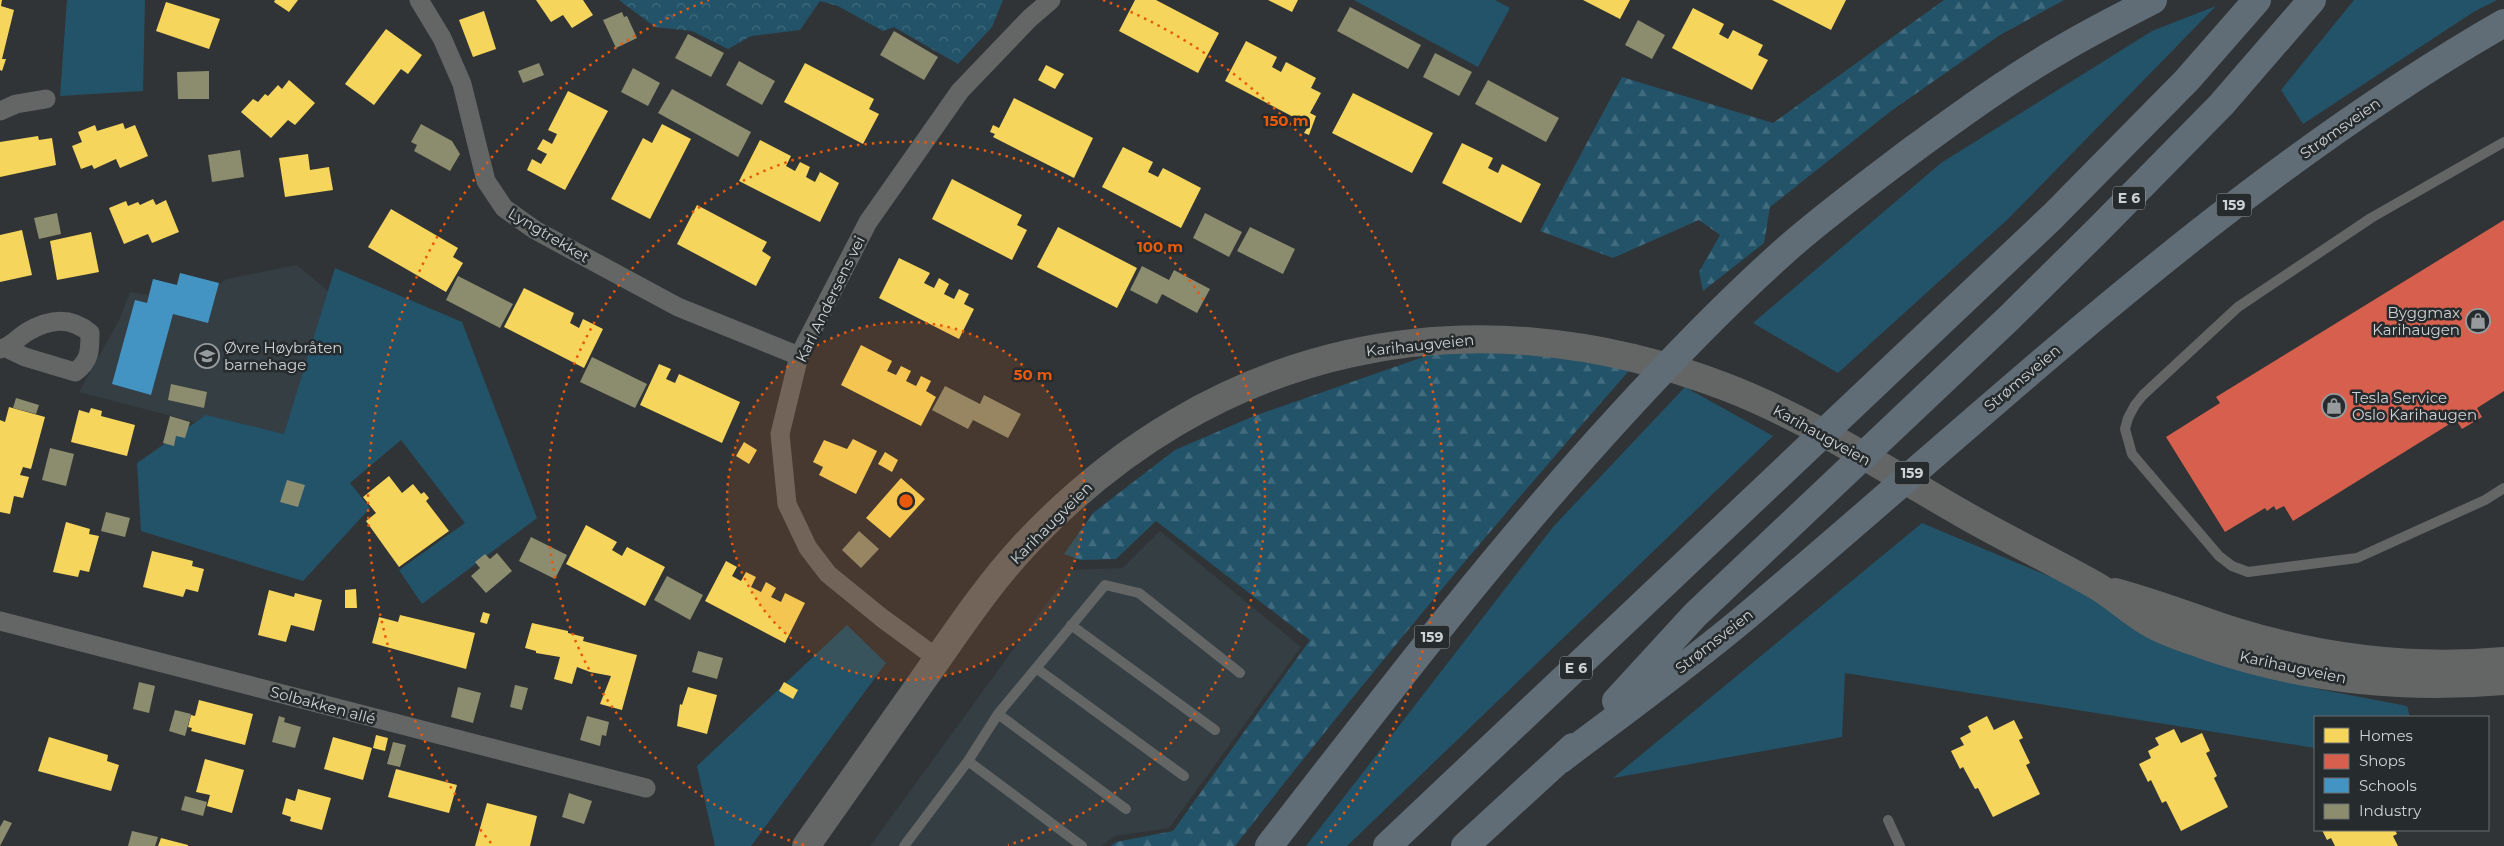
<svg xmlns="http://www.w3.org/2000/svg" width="2504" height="846" font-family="Montserrat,sans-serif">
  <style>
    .built { fill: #343e43 }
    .green { fill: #225369 }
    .forest { fill: url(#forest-firs) }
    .park { fill: url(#park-crowns) }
    .homes { fill: #f6d55c }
    .shops { fill: #d6604d }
    .schools { fill: #4393c3 }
    .industry { fill: #8c8c6e }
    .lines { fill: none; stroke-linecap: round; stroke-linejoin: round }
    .lane { stroke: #646666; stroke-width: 10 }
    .street { stroke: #646666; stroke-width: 19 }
    .secondary { stroke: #646666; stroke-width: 28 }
    .highway { stroke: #606d77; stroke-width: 28 }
    .ring { fill: none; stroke: #e8590c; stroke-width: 2.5; stroke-dasharray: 2.5 5 }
    .labels { text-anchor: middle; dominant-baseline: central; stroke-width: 5; stroke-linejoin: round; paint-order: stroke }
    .shield { fill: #262b2d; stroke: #9ca0a2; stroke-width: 1 }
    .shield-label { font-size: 14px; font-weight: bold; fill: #cfd2d4 }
    .street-label { font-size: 15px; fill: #cfd2d4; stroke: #262b2d }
    .poi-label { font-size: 15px; fill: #cfd2d4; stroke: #262b2d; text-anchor: start }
    .centre { fill: #e8590c; stroke: #262b2d; stroke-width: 2.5 }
    .ring-label { font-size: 15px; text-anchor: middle; font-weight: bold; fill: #e8590c; stroke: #262b2d; stroke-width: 5; stroke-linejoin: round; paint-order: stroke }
  </style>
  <defs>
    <pattern id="forest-firs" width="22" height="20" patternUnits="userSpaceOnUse" patternTransform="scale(1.25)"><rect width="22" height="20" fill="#225369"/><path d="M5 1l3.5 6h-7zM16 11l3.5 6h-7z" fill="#416b7e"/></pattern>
    <pattern id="park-crowns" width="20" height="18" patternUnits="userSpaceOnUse" patternTransform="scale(1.25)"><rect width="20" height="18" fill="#225369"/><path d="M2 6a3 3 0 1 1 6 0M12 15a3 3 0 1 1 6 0" fill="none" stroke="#416b7e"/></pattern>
  </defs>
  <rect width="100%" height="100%" fill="#313436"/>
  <path class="built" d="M297,265L334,296L287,446L79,392L119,320L130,292L148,295L153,279L176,285L180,273L219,283V285L227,279Z
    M1160,531L1301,647L1169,828L1115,836L1101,846H870L1071,570L1122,568Z"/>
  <path class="green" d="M67,0H145L143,91L60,96Z
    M1354,0H1495L1510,8L1478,67Z
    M2354,0H2497L2475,11L2303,124L2281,90Z
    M2216,6L2008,219L1838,373L1753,323L1941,163L2152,31Z
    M335,268L462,322L537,518L422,604L399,570L465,523L401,440L350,483L370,508L303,581L141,531L137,463L206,415L284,434Z
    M1685,387L1773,436L1347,846H1306L1553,527Z
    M1922,523L2318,689L2407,706L2410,717H2315V748L1845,673L1842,737L1613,778Z
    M847,625L886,663L751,846H715L697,766Z"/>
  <path class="forest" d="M1944,0H2064L2000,35L1891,111L1770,207L1764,243L1703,291L1699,272L1720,235L1699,220L1613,258L1540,231L1622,77L1773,123Z
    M1525,340L1634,365C1496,522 1363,681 1235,846H1111L1116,842L1173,831L1310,640L1156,521L1116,559L1080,560L1064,554L1093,513L1175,450L1254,416L1449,348Z"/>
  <path class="park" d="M619,0H1003L992,27L958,64L894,27L883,31L838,6L820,1L800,30L751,36L728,49L692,31L655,27Z"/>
  <path class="homes" d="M0,0H2L1,6L14,10L2,59H6L2,71L0,70Z
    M275,0H298L289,12L274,2Z
    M536,0H583L593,15L572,28L563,15L551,22Z
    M1135,0H1156L1219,33L1198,73L1119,31Z
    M1268,0H1298L1292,12Z
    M1583,0H1630L1620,19Z
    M1772,0H1846L1831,30Z
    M166,2L220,19L209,49L156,31Z
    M1693,8L1724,24L1719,34L1728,39L1733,30L1763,45L1758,55L1768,60L1752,90L1672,48Z
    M484,11L496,49L473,57L459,20Z
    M386,29L422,55L408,74L401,69L374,105L345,84Z
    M1246,41L1277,57L1272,67L1281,72L1286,62L1316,78L1311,88L1321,93L1310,113L1316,116L1309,135L1304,133L1310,123L1306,121L1305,123L1225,81Z
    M805,63L874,99L869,109L879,114L863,144L784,102Z
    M1046,65L1064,74L1055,89L1038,80Z
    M289,80L315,103L295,125L288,120L271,138L241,112L253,99L258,102L265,94L268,96L278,85L282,89Z
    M568,91L608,111L565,190L527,170L532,159L541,164L547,154L537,149L543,139L552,144L557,134L548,130Z
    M1353,93L1433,133L1412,173L1332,133Z
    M1014,98L1093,138L1074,178L993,137L995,134L990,132L993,125L999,128Z
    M123,123L125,129L135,125L148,156L120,168L116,159L94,169L92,165L81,169L72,146L82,142L78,132L95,125L97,131Z
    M662,124L691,139L650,219L611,199L643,138L652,143Z
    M38,136L39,140L52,138L56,165L0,177V142Z
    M760,140L791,156L786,166L795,171L800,162L810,167L806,177L815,182L820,172L839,183L820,222L739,181Z
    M1462,143L1493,158L1488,168L1498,173L1502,164L1541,184L1521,223L1442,183Z
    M1123,147L1153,162L1148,172L1158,177L1163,168L1201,188L1181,228L1102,187Z
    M308,154L310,170L329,167L333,190L285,197L279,158Z
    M952,179L1022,215L1017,225L1027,230L1012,260L932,219Z
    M153,199L156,205L166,200L179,232L152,243L148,234L124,244L109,208L126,201L128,206L138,202L140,205Z
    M697,205L767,242L762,251L771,257L756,286L677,244Z
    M391,209L458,248L453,257L463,263L446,292L368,247Z
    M1058,227L1137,268L1117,308L1037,267Z
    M22,230L32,275L0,282V235Z
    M91,232L99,272L57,280L50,241Z
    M899,258L930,273L924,283L934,288L939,278L949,284L944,294L954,299L959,289L969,294L964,304L974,309L959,339L879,298Z
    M524,288L574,313L570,323L579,328L583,319L603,329L584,368L504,327Z
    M861,345L892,361L887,371L896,375L901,366L911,371L906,381L916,386L921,376L931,381L926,391L936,397L921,426L841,385Z
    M659,364L671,369L666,379L675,383L679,374L740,402L722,443L640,405Z
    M9,407L45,417L31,469L23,467L20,475L29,477L23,498L14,496L10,514L0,512V420L5,422Z
    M91,408L102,411L101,416L135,425L127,456L71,442L79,410L89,413Z
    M853,439L877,451L856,494L819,475L823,467L813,462L824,440L847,449Z
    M744,442L757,450L749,464L736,456Z
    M885,452L898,460L892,472L878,464Z
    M389,476L402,493L413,484L421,494L424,492L429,498L426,501L449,531L399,567L366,521L376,513L363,497Z
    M901,478L925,499L890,538L866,518Z
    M66,522L90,529L89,534L99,536L89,572L80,570L78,577L53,572Z
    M586,525L617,542L612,550L622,556L627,547L665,567L645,606L566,564Z
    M152,551L193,561L192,566L204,569L198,592L186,589L183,597L143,587Z
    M726,561L737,567L732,576L741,581L746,572L756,577L751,587L761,592L766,582L776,588L771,597L781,602L785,593L805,603L785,643L705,601Z
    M356,589L357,608H345V590Z
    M269,590L294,597L295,593L322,600L314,631L291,625L286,642L258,635Z
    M483,612L490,614L487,624L480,622Z
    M400,615L475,633L466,669L372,643L379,617L398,622Z
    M532,623L568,631V633L584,637L583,641L637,655L622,710L600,704L611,676L590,672L577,667L572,684L554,679L560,657L536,653V651L525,648Z
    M784,682L798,690L793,699L779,691Z
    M688,687L717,695L707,734L677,726L680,704L682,705Z
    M199,700L253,714L245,745L191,731L192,728L188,727L191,715L195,716Z
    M1987,716L1994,730L2014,720L2023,738L2019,740L2030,763L2026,765L2040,794L1993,817L1978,788L1975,789L1963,767L1960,769L1951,751L1964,745L1960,738L1971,732L1968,726Z
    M2174,729L2181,743L2202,733L2210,751L2206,753L2217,776L2214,778L2228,807L2181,831L2166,801L2162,803L2151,780L2148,782L2139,764L2151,758L2148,751L2159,745L2155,738Z
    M376,735L388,738L385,751L373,748Z
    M49,737L108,755L107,761L119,765L111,791L38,771Z
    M333,737L372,748L363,780L324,769Z
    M205,759L244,770L232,813L207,806L210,795L196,792Z
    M396,769L457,785L449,813L388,797Z
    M298,789L331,798L322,830L290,821L291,817L282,814L286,798L295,801Z
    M487,803L537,816L530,846H475Z
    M2322,830H2395L2397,834L2393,836L2398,846H2335L2331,838L2327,840Z
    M161,838L188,845V846H158Z"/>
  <path class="shops" d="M2504,220V391L2477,408L2482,417L2462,429L2456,420L2293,521L2284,506L2276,510L2274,506L2267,511L2265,508L2225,532L2166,437L2220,403L2216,397Z"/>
  <path class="schools" d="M180,273L219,283L208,323L173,314L151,395L112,384L135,300L147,303L153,279L177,285Z"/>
  <path class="industry" d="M1350,7L1421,45L1408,69L1337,31Z
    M622,12L624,17L627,16L637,38L616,48L603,20Z
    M1638,20L1665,35L1652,59L1625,45Z
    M894,31L938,57L924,80L880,55Z
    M688,34L724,53L711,77L675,58Z
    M1435,53L1472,72L1459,96L1423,77Z
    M739,61L775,81L762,105L726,85Z
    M539,63L544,75L523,83L518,71Z
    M633,68L660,83L648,106L621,92Z
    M209,71V99H178L177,72Z
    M1488,80L1559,118L1546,142L1475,104Z
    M672,89L751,132L738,157L658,113Z
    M421,124L452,141L460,154L450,171L414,151L417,145L411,142Z
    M240,150L244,177L212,182L208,155Z
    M57,213L61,234L39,239L34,218Z
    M1205,213L1242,232L1229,257L1193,238Z
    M1250,227L1295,249L1283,274L1237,251Z
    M1142,266L1169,280L1174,270L1210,289L1197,313L1162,294L1157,304L1130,290Z
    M458,276L513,304L500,328L446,300Z
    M592,357L647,384L635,408L580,382Z
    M171,384L207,392L204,408L168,400Z
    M945,386L980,404L984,395L1021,414L1008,438L973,420L968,429L932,410Z
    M16,398L39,405L36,414L13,408Z
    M170,416L190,422L185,438L176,436L174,446L163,443Z
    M50,448L74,454L66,486L42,480Z
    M287,480L305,485L298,507L280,502Z
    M106,512L130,518L125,537L101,531Z
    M859,531L879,549L861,568L842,550Z
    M531,537L567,555L555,579L519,561Z
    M497,553L512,571L486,593L471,576L480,568L475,562L485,554L490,559Z
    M667,576L703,595L690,620L654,600Z
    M698,651L723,658L717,679L692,672Z
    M139,682L155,686L149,713L133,709Z
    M515,685L528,688L522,710L510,707Z
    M458,687L481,693L473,723L451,717Z
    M175,710L191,714L185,736L169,731Z
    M279,716L285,718L284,722L301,727L295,748L272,742Z
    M587,716L609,722L606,736L602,735L600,746L580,740Z
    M393,742L406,745L400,767L387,764Z
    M569,793L592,801L584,824L562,817Z
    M185,796L207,802L203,816L181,810Z
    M4,820L12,823L0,846V827Z
    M132,831L158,837L155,846H128Z"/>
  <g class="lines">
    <path class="lane" d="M2504,142L2371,218L2238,307L2143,395L2135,405L2128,418L2125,429L2132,454L2219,556L2232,566L2248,572L2357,558L2485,500L2504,488
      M1071,625L1215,730
      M1036,668L1184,776
      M998,714L1126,809
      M968,761L1082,846
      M1888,820L1900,846
      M904,846L968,761L998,714L1105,585L1139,593L1240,673"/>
    <path class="street" d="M419,0L442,38L462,84L486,181L504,208L535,230L678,307L799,356
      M0,111L16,104L46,99
      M0,349C11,347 18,337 27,332C49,319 70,316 90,333C90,351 90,361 75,372L25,357L6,348
      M0,621L646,788
      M938,659L882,618L828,574L808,548L787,504L780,434L799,356L868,222L960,91L1030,18L1051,0"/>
    <path class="secondary" d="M2115,592C2156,603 2194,618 2234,631C2321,658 2414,669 2504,661
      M806,846C846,789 886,732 927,674C957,631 987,586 1023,547C1211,344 1469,288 1726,387C1809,419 1886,470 1963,514C2007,539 2052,561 2095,585C2116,597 2132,614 2153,625C2170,634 2190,640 2209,647C2304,679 2404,690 2504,681"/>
    <path class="highway" d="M1616,701L1695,615L2009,318L2101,227L2221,105L2312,0
      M1560,760C1621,714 1683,669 1742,620C1989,413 2222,185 2504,23
      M1269,846C1383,699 1496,551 1622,414C1675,356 1730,299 1789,247C1828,213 1870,182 1911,151C1959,116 2008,80 2060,50C2090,32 2122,16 2153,0
      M1387,846L2053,216L2187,80L2257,0
      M1465,846L1573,747"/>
  </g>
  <circle cx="906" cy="501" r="179" fill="#e8590c" fill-opacity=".12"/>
  <g class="ring">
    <circle cx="906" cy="501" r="179"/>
    <path d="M804 845A359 359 0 1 1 1008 845"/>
    <path d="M491 843A538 538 0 0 1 709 0M1103 0A538 538 0 0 1 1321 843"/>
  </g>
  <defs>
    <symbol id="shop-ring" viewBox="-11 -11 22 22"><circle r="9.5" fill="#262b2d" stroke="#989b9d" stroke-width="1.5"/><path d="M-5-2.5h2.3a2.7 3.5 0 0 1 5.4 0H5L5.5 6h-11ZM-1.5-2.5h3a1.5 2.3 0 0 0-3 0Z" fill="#989b9d"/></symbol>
    <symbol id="school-ring" viewBox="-11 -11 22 22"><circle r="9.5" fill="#262b2d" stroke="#989b9d" stroke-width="1.5"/><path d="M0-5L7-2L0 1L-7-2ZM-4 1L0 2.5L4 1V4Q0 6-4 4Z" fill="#989b9d"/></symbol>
  </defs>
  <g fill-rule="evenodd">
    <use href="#shop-ring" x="2464" y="307" width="28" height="28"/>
    <use href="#school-ring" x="193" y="342" width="28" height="28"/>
    <use href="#shop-ring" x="2320" y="392" width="28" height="28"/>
  </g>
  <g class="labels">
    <g class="shield">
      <rect x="2113" y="186.5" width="32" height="23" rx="4"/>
      <rect x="2216.5" y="193.5" width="35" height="23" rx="4"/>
      <rect x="1894.5" y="461.5" width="35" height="23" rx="4"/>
      <rect x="1414.5" y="625.5" width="35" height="23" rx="4"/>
      <rect x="1560" y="656.5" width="32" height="23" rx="4"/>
    </g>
    <g class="shield-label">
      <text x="2129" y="198">E 6</text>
      <text x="2234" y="205">159</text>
      <text x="1912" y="473">159</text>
      <text x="1432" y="637">159</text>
      <text x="1576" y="668">E 6</text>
    </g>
    <g class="street-label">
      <text transform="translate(2340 128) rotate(-35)">Strømsveien</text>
      <text transform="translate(549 235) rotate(31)">Lyngtrekket</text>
      <text transform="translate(830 299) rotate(-64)">Karl Andersens vei</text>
      <text transform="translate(1420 345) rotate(-6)">Karihaugveien</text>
      <text transform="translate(2022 378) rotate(-40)">Strømsveien</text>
      <text transform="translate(1822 435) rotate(29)">Karihaugveien</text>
      <text transform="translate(1051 523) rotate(-45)">Karihaugveien</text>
      <text transform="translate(1714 641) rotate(-38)">Strømsveien</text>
      <text transform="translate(2293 667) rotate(12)">Karihaugveien</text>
      <text transform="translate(323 705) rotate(15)">Solbakken allé</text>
    </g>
    <g class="poi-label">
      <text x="2460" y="312" text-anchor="end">Byggmax<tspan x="2460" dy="17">Karihaugen</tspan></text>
      <text x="224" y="347">Øvre Høybråten<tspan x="224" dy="17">barnehage</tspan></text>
      <text x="2352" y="397">Tesla Service<tspan x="2352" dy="17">Oslo Karihaugen</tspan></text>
    </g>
  </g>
  <circle cx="906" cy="501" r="8" class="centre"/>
  <g class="ring-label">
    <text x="1286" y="126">150 m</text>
    <text x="1160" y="252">100 m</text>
    <text x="1033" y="380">50 m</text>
  </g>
  <rect x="2314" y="716" width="175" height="115" fill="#262b2d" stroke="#6a6e70"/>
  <rect x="2324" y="728" width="25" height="15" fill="#f6d55c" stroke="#6a6e70"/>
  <text x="2359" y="741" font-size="15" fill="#cfd2d4">Homes</text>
  <rect x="2324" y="754" width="25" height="15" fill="#d6604d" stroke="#6a6e70"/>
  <text x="2359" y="766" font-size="15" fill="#cfd2d4">Shops</text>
  <rect x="2324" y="778" width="25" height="15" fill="#4393c3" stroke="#6a6e70"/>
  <text x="2359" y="791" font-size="15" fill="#cfd2d4">Schools</text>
  <rect x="2324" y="804" width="25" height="15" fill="#8c8c6e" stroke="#6a6e70"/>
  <text x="2359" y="816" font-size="15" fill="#cfd2d4">Industry</text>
</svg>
